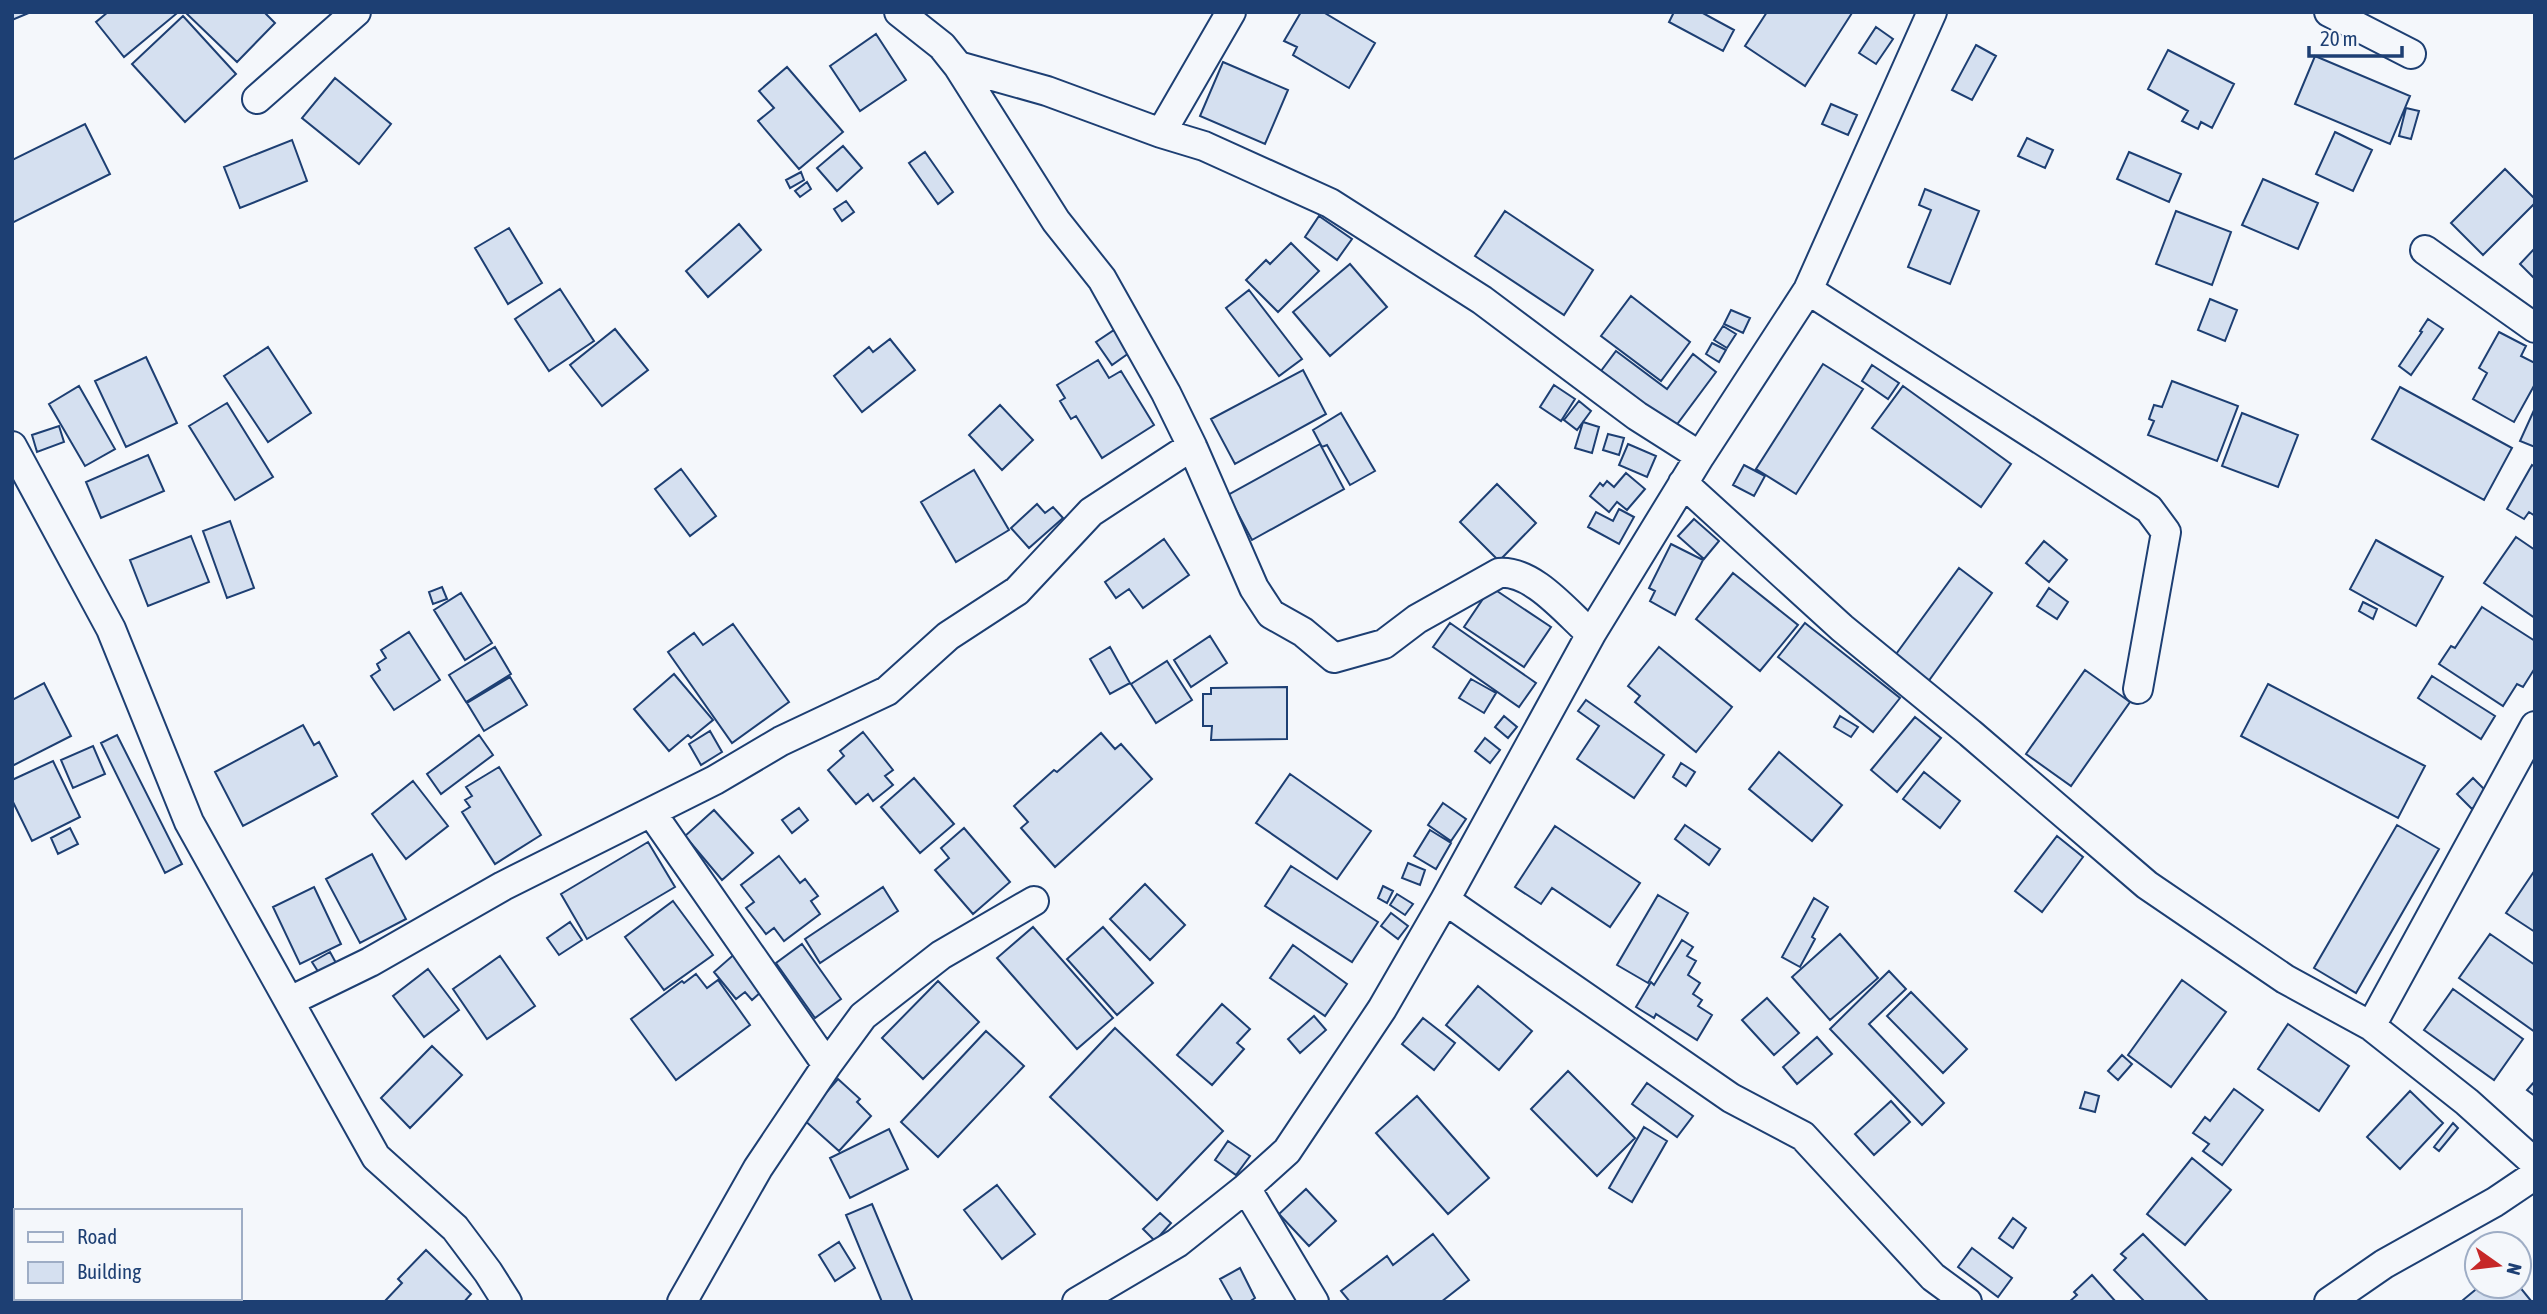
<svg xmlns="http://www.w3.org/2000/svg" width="2547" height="1314" font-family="'Asap Condensed',sans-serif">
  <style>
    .building { fill: #d5e0f0; stroke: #1d3f73; stroke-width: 2 }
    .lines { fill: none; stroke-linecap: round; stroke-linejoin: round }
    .street-casing { stroke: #1d3f73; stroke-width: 32 }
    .street { stroke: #f4f7fb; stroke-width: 28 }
  </style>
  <rect width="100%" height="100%" fill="#f4f7fb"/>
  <path class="building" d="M12,12H31L12,20Z
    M108,12H174L176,14L124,57L96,22Z
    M264,12L275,23L237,62L186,13Z
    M1301,12H1323L1375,43L1349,88L1293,55L1297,47L1284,41Z
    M1674,12H1701L1734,30L1723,51L1669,22Z
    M1767,12H1850L1852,13L1805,86L1745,46Z
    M183,16L236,74L185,122L132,64Z
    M1876,27L1893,39L1876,64L1859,53Z
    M876,34L906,80L860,111L830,66Z
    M1976,45L1996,56L1972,100L1952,90Z
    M2168,50L2234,84L2212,128L2201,122L2198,129L2182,121L2188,111L2148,89Z
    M2315,56L2410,96L2390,144L2295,104Z
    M1223,62L1288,90L1265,144L1200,116Z
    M787,67L843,132L799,169L758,121L774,108L759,91Z
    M335,78L391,124L359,164L302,118Z
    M1831,104L1857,115L1848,135L1822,124Z
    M2406,108L2419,111L2411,139L2399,136Z
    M85,124L110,174L12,223V160Z
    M2335,132L2372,150L2353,191L2316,174Z
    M2027,138L2053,150L2045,168L2018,156Z
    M292,140L307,181L240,208L224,167Z
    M843,146L862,168L837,191L817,168Z
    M925,152L953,192L938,204L909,163Z
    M2129,152L2181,174L2169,202L2117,179Z
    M2505,169L2535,199V203L2483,255L2451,223Z
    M801,172L804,180L790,188L786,180Z
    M2263,179L2318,203L2298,249L2242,225Z
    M807,182L811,189L800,197L795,191Z
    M1925,189L1979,211L1950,284L1908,267L1931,210L1919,205Z
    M846,201L854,212L842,221L834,209Z
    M1505,211L1593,270L1564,315L1475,256Z
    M2176,211L2231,232L2212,285L2156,264Z
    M1319,216L1352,239L1337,260L1305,237Z
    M739,224L761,250L708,297L686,271Z
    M509,228L542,283L508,304L475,248Z
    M1291,243L1319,271L1278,312L1246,280L1266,260L1270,264Z
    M2535,248V279L2520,264Z
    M1350,264L1387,307L1330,356L1293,312Z
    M560,289L594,341L549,371L515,319Z
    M1249,290L1302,359L1279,376L1226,308Z
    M1631,296L1690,342L1661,381L1601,336Z
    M2210,299L2237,310L2225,341L2198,330Z
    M1731,310L1750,318L1743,333L1724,324Z
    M2428,319L2443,329L2411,375L2399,366L2422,332L2420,331Z
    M1723,326L1736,334L1727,348L1714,340Z
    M615,329L648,370L602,406L570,365Z
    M1114,330L1129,353L1112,365L1096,342Z
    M2499,332L2526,346L2521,356L2535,363V384L2514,422L2473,399L2487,373L2479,368Z
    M890,339L915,370L862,412L834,376L869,347L873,352Z
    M1712,343L1726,350L1719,362L1706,354Z
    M268,347L311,413L268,442L224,376Z
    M1616,351L1667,389L1693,354L1716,372L1675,427L1601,371Z
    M146,357L177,423L126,447L95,381Z
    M1098,360L1109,378L1121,371L1154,425L1102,458L1076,416L1071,419L1060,401L1065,398L1057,385Z
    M1823,364L1863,389L1796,494L1756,469Z
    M1872,365L1899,383L1888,399L1862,381Z
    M1303,370L1326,414L1235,464L1211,419Z
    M2172,381L2238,406L2217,461L2148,435L2154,421L2149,419L2154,405L2162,407Z
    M1554,385L1575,399L1561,421L1540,407Z
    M79,386L115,449L85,466L49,404Z
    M1903,386L2011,464L1981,507L1872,428Z
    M2400,387L2512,448L2484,500L2372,439Z
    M1579,401L1591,411L1577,430L1564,420Z
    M227,403L273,477L235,500L189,426Z
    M1000,405L1033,440L1002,470L969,435Z
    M2535,408V447L2520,441Z
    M1341,413L1375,471L1350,485L1327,445L1322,447L1313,430Z
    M2242,413L2298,435L2278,487L2222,466Z
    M1583,422L1599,427L1592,453L1575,448Z
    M59,426L64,442L37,452L32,435Z
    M1608,434L1624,438L1619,455L1603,450Z
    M1320,444L1344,489L1252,540L1228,495Z
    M1628,444L1656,456L1647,477L1619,465Z
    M148,455L164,491L101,518L86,482Z
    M1744,465L1765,476L1754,496L1733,485Z
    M2532,465L2535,467V516L2529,512L2524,519L2507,509Z
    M681,469L716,516L690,536L655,489Z
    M974,470L1009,530L956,562L921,502Z
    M1626,473L1645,489L1627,510L1617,502L1609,512L1590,496L1600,483L1603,486L1607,481L1614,487Z
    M1497,484L1536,523L1499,561L1460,522Z
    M1037,504L1045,513L1053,507L1063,518L1029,548L1011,528Z
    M1619,509L1634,517L1619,544L1588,527L1596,512L1613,521Z
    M1694,519L1719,541L1704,559L1678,536Z
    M230,521L254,588L227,598L203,531Z
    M191,536L209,582L148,606L130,560Z
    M2516,537L2535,550V618L2484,583Z
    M1164,539L1189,575L1143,608L1129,589L1116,598L1105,582Z
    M2376,540L2443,577L2416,626L2350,589Z
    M2044,541L2067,560L2049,582L2026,563Z
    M1671,544L1703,560L1675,615L1650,601L1655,591L1649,588Z
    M1959,568L1992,593L1925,686L1891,661Z
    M1733,573L1798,625L1760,671L1696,619Z
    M442,587L447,599L433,604L429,592Z
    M1491,587L1551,627L1524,667L1464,627Z
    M2049,588L2068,602L2057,619L2037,606Z
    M461,593L492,643L465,660L434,610Z
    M2363,602L2377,609L2373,619L2359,611Z
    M2482,607L2535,641V668L2523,687L2517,684L2503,706L2439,664L2451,646L2455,648Z
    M1450,623L1536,683L1519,707L1433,647Z
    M1805,623L1900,698L1873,732L1778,657Z
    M733,624L789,702L732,743L668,652L694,633L703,645Z
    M409,632L440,680L394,710L371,676L380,670L377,664L386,658L381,650Z
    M1210,636L1227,663L1191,687L1174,660Z
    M495,647L511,674L466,702L449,675Z
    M1110,647L1130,683L1110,694L1090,659Z
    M1659,647L1732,707L1696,752L1635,702L1640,696L1628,686Z
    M1167,661L1192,700L1156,723L1131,684Z
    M2085,670L2130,702L2071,786L2026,754Z
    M674,674L713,720L691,738L688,735L669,751L634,709Z
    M2432,676L2495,716L2481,739L2418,698Z
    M510,677L527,705L484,731L467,703Z
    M1471,679L1496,693L1484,713L1459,698Z
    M44,683L71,736L12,766V700Z
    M2268,684L2425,766L2398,818L2241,736Z
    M1287,687V739L1211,740L1212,726H1203V694H1211V688Z
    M1586,700L1664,755L1634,798L1577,759L1599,726L1578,711Z
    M1504,716L1517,727L1508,738L1495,727Z
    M1840,716L1858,727L1851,737L1834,727Z
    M1915,717L1941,738L1897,792L1871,770Z
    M303,725L314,745L319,742L337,776L243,826L215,772Z
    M710,731L722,752L701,765L689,744Z
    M863,732L893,770L885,776L893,785L873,801L868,794L856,804L828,770L844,756L840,751Z
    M1101,733L1115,749L1121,744L1152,779L1055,867L1021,828L1028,822L1014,806L1054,770L1057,772Z
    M117,735L182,864L165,873L101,743Z
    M479,735L493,755L441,794L427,774Z
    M1485,738L1500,750L1490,763L1475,751Z
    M93,746L105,774L73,788L61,760Z
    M1779,752L1842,805L1812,841L1749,789Z
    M53,761L80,817L32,841L12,800V780Z
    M1681,763L1695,772L1686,786L1673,777Z
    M499,767L541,835L495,864L462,812L470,807L465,800L472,796L466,787Z
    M1924,772L1960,801L1940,828L1903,799Z
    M1290,774L1371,831L1337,879L1256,823Z
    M914,778L954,824L920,853L881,807Z
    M2473,778L2488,793L2472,809L2457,794Z
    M413,781L448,826L406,859L372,814Z
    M1443,803L1466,819L1451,841L1428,825Z
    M799,808L808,820L792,833L782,820Z
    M714,810L753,853L722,880L685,836Z
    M1685,825L1720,849L1709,865L1675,839Z
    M2397,825L2439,849L2356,993L2314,968Z
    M1555,826L1640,883L1610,927L1552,888L1541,904L1515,887Z
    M70,828L78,844L58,854L51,838Z
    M964,828L1010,882L973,914L935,870L949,858L941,848Z
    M1430,830L1451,843L1436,869L1414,856Z
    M2057,836L2083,857L2042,912L2015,891Z
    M648,842L675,887L587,939L561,894Z
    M372,854L406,919L360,943L326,879Z
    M779,856L800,883L805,879L818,896L811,901L820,914L784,941L774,928L766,934L746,908L754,902L741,885Z
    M1408,863L1425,870L1420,885L1402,878Z
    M1291,866L1378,922L1352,962L1265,906Z
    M2535,870V932L2506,913Z
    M1145,884L1185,925L1150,960L1110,919Z
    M1383,886L1393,891L1387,903L1378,898Z
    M314,887L341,944L300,964L273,907Z
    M883,887L898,911L820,963L805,939Z
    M1397,894L1413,904L1405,915L1390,905Z
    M1658,895L1688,913L1648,983L1617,965Z
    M1814,898L1828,907L1812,937L1815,939L1800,967L1782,957Z
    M673,901L713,955L664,990L625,937Z
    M1391,913L1408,926L1398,939L1381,926Z
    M570,922L582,940L559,955L547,938Z
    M1033,927L1113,1018L1077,1049L997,958Z
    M1103,927L1153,983L1117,1015L1067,959Z
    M1840,934L1878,978L1830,1020L1792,977Z
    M2490,934L2535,965V1032L2459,978Z
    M1682,940L1693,947L1687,956L1696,961L1688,975L1700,983L1693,994L1702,1000L1698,1006L1712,1015L1697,1040L1656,1014L1654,1018L1636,1007L1651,982L1654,985Z
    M802,944L841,999L815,1018L776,963Z
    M1293,945L1347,984L1325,1016L1270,978Z
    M738,951L762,991L752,1000L745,992L736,999L714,972Z
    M330,952L336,963L319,973L312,962Z
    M500,956L535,1006L487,1039L453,989Z
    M428,969L459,1010L424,1037L393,996Z
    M1889,971L1906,989L1869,1024L1944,1103L1922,1125L1830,1029Z
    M696,974L707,988L718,980L750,1025L676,1080L631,1019L682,981L684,983Z
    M2182,980L2226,1012L2171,1087L2128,1055Z
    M938,981L979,1022L923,1079L882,1038Z
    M1478,986L1532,1031L1499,1070L1446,1025Z
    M2453,989L2523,1039L2494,1080L2424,1030Z
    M1911,992L1967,1049L1943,1073L1887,1016Z
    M1767,998L1799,1033L1774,1055L1742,1020Z
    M1222,1004L1250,1029L1237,1043L1244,1049L1212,1085L1177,1055Z
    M1314,1016L1326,1030L1300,1053L1288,1039Z
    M1423,1018L1455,1043L1434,1070L1402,1044Z
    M2288,1024L2349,1066L2319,1111L2258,1069Z
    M1115,1028L1223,1131L1157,1200L1050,1097Z
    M986,1031L1024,1066L938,1157L901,1122Z
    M1817,1037L1832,1054L1797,1084L1783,1067Z
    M432,1046L462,1075L410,1128L381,1098Z
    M2122,1055L2132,1064L2118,1080L2108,1071Z
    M1568,1071L1635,1138L1597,1176L1531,1109Z
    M838,1079L860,1099L857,1102L871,1116L839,1151L803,1119Z
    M2535,1081V1096L2527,1090Z
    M1647,1083L1693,1116L1677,1137L1632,1104Z
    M2234,1089L2263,1110L2222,1165L2203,1151L2209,1144L2193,1133L2205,1117L2210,1121Z
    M2410,1091L2443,1123L2400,1169L2367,1137Z
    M2085,1092L2099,1096L2095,1112L2080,1108Z
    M1417,1096L1489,1178L1448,1214L1376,1133Z
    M1891,1101L1910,1122L1874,1155L1855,1134Z
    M2453,1123L2458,1128L2439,1151L2434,1147Z
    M1644,1127L1667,1141L1632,1202L1609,1188Z
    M889,1129L908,1169L850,1198L830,1158Z
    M1228,1141L1250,1156L1236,1175L1215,1160Z
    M2192,1158L2231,1190L2185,1245L2147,1214Z
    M997,1185L1035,1234L1002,1259L964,1210Z
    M1306,1189L1336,1221L1309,1246L1279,1214Z
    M872,1204L913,1302H882L846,1215Z
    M1160,1213L1171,1223L1155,1241L1143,1229Z
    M2013,1218L2026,1228L2013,1248L1999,1238Z
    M1433,1234L1469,1280L1441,1302H1350L1341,1291L1387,1256L1393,1265Z
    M2143,1234L2209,1302H2145L2114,1270L2126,1258L2121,1254Z
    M839,1242L855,1268L835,1281L819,1255Z
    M1972,1248L2012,1278L1998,1297L1958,1267Z
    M426,1250L471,1294L464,1302H384L402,1283L398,1279Z
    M1240,1268L1255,1298L1249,1302H1233L1220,1279Z
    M2092,1275L2116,1302H2069L2077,1295L2074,1292Z
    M2480,1286H2519L2532,1302H2465L2463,1300Z"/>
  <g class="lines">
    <defs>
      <path id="street" d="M899,12L942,46L958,66L1056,221L1102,279L1166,393L1192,446L1254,588L1271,614L1303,632L1334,658L1384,644L1417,619L1499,573C1533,570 1566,612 1591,634
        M1231,12L1161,133L1204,146L1330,203L1482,300L1637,416L1700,456
        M2329,12L2411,54
        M958,66L1047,91L1161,133
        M257,99L356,12
        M2425,250L2535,328
        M1808,290L2149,509L2166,532L2138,689
        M12,446L111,629L189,822L376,1157L455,1228L488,1272L507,1302
        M1683,483L1842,628L1970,733L2147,885L2285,979L2371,1026L2467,1102L2535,1163
        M651,812L827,1065
        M1445,900L1731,1098L1803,1136L1933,1277L1967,1302
        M290,1001L370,962L503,886L715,780L781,741L887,691L948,636L1017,591L1091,512L1192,446
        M2371,1026L2535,726
        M1246,1188L1314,1302
        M682,1302L758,1168L827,1065L863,1016L941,955L1034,901
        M1077,1302L1177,1243L1246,1188L1287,1151L1382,1009L1445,900L1591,634L1700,456L1808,290L1932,12
        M2329,1302L2384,1264L2495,1202L2535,1175"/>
    </defs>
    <use href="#street" class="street-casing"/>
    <use href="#street" class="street"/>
  </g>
  <rect width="2547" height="1314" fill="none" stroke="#1d3f73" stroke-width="28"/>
  <rect x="14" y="1209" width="228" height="91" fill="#f4f7fb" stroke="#9eadc5" stroke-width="2"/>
  <rect x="28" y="1232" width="35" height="10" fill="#f4f7fb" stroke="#9eadc5" stroke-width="2"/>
  <text x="77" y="1244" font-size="21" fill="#1d3f73">Road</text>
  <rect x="28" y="1262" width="35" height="21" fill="#d5e0f0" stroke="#9eadc5" stroke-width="2"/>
  <text x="77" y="1279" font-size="21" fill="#1d3f73">Building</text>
  <g transform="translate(2498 1265) rotate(104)"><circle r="33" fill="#f4f7fb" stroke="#9eadc5" stroke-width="2"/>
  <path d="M0-5L12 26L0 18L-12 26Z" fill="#c62828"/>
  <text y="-10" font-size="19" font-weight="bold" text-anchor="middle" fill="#1d3f73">N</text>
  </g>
  <path d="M2309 46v10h93v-10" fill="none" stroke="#1d3f73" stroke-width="3.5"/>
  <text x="2320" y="46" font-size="21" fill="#1d3f73" stroke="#f4f7fb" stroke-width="5" paint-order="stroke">20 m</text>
</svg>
